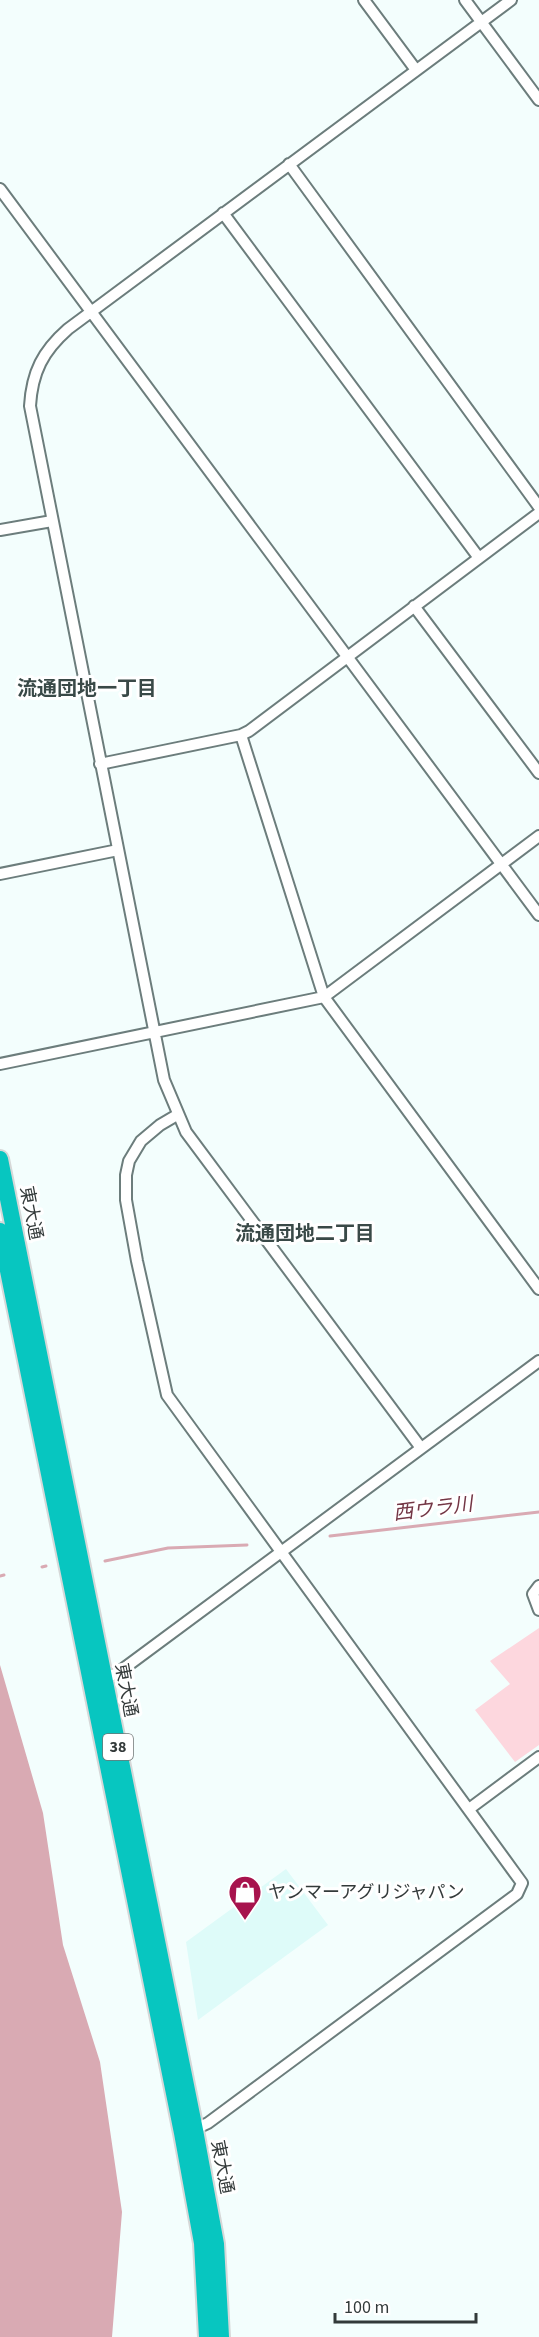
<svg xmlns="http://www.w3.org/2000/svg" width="539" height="2337" font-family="'Source Sans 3','Noto Sans JP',sans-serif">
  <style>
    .built { fill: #defbf9 }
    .green { fill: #fdd7de }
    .water { fill: #d9aab3 }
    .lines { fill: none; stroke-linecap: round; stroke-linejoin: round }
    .stream { stroke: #d9aab3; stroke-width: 3 }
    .minor-casing { stroke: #6c7d7c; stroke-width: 14 }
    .highway-casing { stroke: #d6d8d8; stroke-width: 20 }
    .minor { stroke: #fff; stroke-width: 10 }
    .highway { stroke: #07c6c0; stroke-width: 16 }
    .labels { text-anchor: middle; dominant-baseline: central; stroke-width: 6; stroke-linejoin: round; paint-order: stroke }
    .shield { fill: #fff; stroke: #707575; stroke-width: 1.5 }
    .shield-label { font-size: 16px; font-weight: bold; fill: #333a3a }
    .street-label { font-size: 18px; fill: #333a3a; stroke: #fff }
    .poi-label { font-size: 18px; fill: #333a3a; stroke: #fff; text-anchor: start }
    .neighbourhood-label { font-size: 20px; font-weight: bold; fill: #394947; stroke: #fff }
    .water-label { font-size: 20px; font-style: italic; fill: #733645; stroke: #fff }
  </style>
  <rect width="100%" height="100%" fill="#f3fefd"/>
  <path class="built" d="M286,1869L328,1925L198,2020L186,1942Z"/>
  <path class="green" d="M539,1628V1745L515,1762L475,1710L510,1684L490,1661Z"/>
  <path class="water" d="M0,1665L43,1813L63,1945L100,2062L122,2212L112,2337H0Z"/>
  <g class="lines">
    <path class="stream" d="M330,1536L539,1512
      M105,1561L168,1548L247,1545
      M42,1567L46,1566
      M0,1576L4,1575"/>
    <defs>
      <path id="minor" d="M364,0L416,70
        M465,0L539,100
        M289,164L539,507
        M0,189L539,915
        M223,213L479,558
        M0,530L52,521
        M414,606L539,773
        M241,735L324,997L539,1289
        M100,764L241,735L249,731L539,513
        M0,874L118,850
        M0,1064L324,997L539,836
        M177,1115L160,1125L141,1141L129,1161L126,1175V1200L137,1261L167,1395L522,1883L517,1894L208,2123L191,2131
        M421,1448L186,1132L164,1080L30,406C32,372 43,351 68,329L511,0
        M539,1586L533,1594L539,1610
        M100,1681L119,1672L539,1361
        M469,1809L539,1757"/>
      <path id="highway" d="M0,1159L195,2130L216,2244L221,2337
        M0,1231L182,2133L202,2243L207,2337"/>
    </defs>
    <use href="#minor" class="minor-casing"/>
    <use href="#highway" class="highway-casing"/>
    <use href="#minor" class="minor"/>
    <use href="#highway" class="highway"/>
  </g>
  <defs>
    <symbol id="shop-pin" viewBox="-11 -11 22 30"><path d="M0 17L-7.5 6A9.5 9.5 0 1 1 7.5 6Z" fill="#a7134d" stroke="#fff"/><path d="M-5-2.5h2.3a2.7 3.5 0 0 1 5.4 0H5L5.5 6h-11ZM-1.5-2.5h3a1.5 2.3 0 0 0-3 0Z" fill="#fff"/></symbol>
  </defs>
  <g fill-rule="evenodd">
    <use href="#shop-pin" x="226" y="1873" width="38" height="52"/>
  </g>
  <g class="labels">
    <rect class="shield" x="103" y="1734" width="30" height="26" rx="4.5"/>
    <g class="shield-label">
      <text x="118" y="1747">38</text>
    </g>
    <g class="street-label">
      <text transform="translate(31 1213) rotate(79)">東大通</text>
      <text transform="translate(126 1690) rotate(79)">東大通</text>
      <text transform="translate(222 2167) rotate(79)">東大通</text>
    </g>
    <g class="poi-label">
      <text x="268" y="1892">ヤンマーアグリジャパン</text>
    </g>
    <g class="neighbourhood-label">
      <text x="87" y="689">流通団地一丁目</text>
      <text x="305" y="1234">流通団地二丁目</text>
    </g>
    <g class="water-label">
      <text transform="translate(433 1509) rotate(-7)">西ウラ川</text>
    </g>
  </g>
  <path d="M335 2313v9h141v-9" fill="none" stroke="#333a3a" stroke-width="3"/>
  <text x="344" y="2313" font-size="18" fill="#333a3a" stroke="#ffffff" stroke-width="4.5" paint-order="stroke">100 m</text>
</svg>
